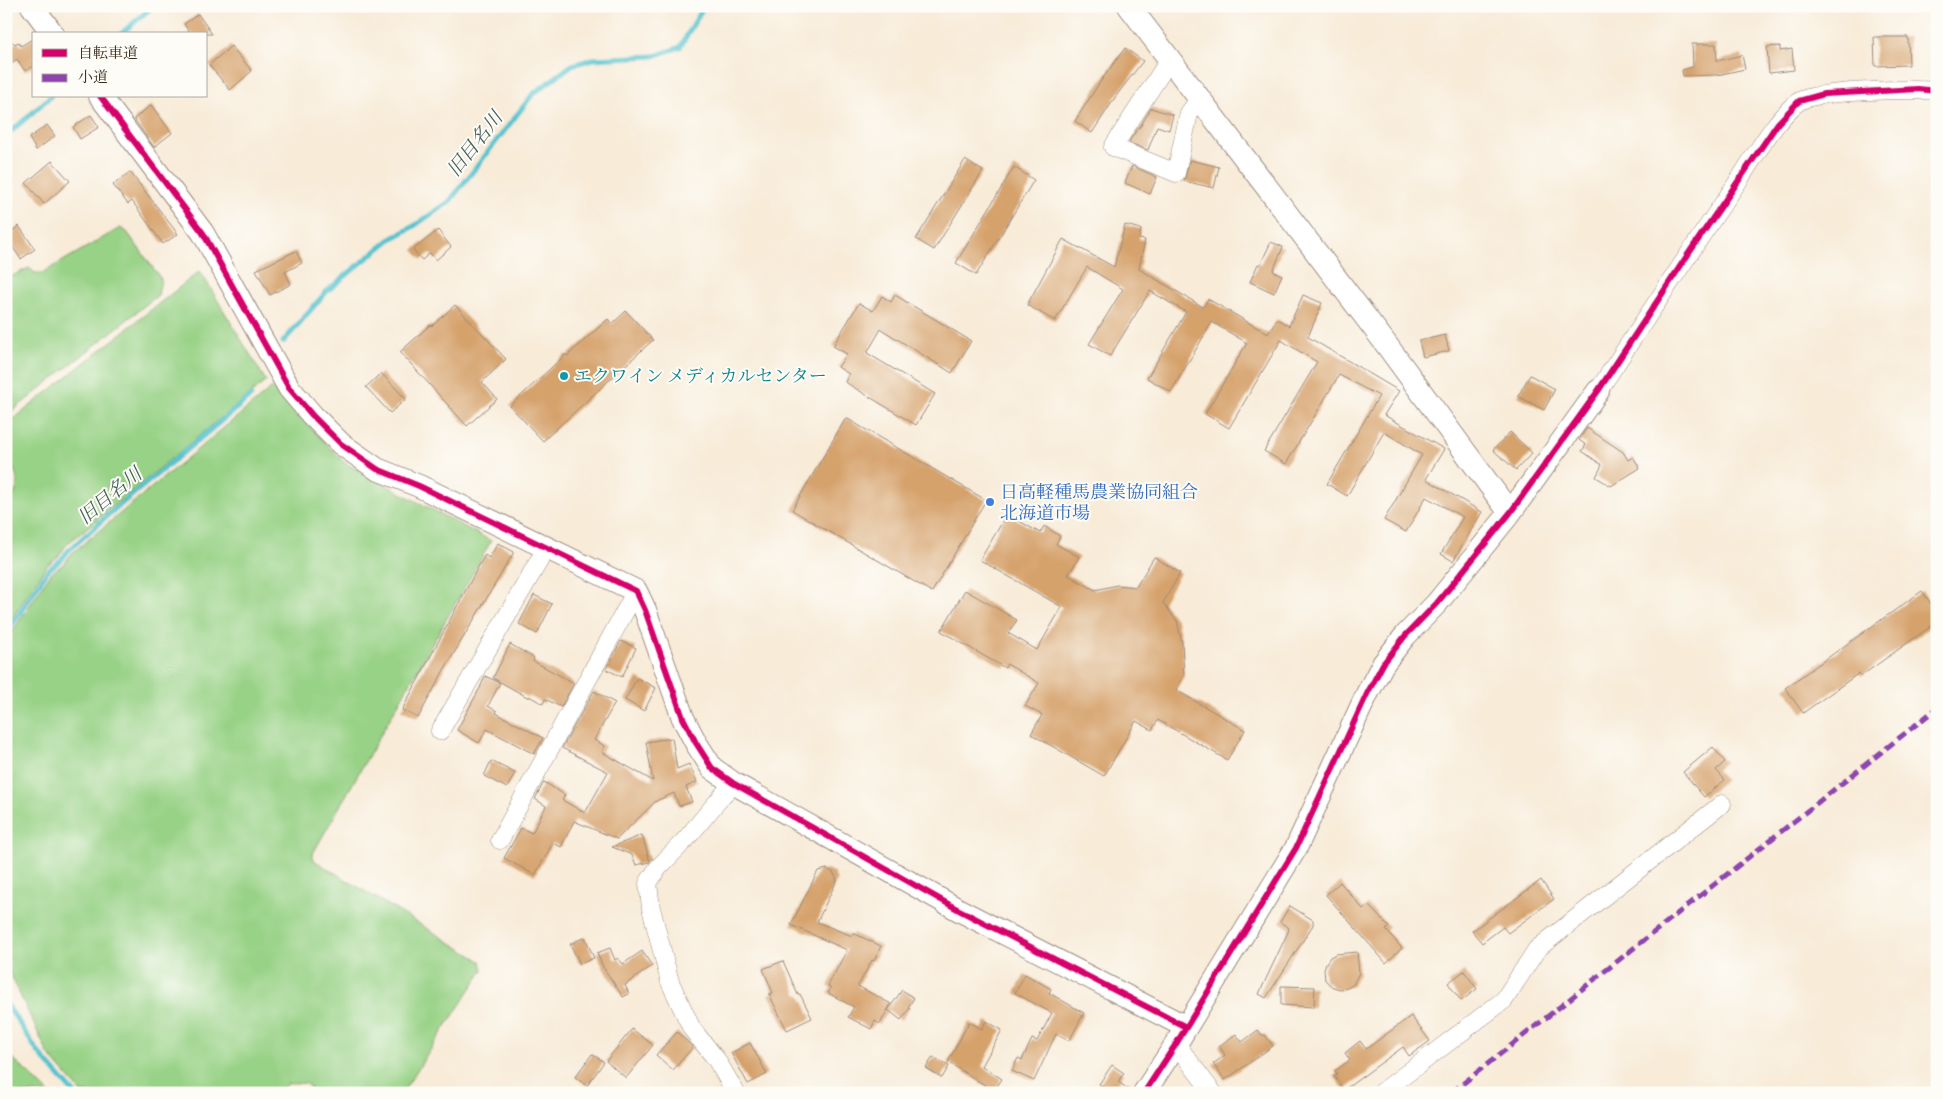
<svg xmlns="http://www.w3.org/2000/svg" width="1943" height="1099" font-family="Alegreya,'Noto Serif JP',serif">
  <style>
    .green { fill: #98d286; stroke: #6a7e52 }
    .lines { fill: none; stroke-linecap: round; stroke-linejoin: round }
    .stream { stroke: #57c3cf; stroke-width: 5 }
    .building { fill: #d6a26c }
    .minor-casing { stroke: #9a8a7b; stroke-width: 19 }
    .tertiary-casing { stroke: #9a8a7b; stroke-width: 24 }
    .minor { stroke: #fff; stroke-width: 18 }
    .tertiary { stroke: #fff; stroke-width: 22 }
    .quiet { stroke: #8e44ad; stroke-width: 5; stroke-dasharray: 10 5; stroke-linecap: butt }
    .cycleway-casing { stroke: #fdfcf7; stroke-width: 9 }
    .cycleway { stroke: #d6006c; stroke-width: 6 }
    .culture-dot { fill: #0f9aa8; stroke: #fdfcf7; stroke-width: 2 }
    .shop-dot { fill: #3f7fe0; stroke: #fdfcf7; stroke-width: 2 }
    .labels { text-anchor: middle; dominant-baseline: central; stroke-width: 4; stroke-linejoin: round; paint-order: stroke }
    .culture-label { font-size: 18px; fill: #0d838f; stroke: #fdfcf7; text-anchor: start }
    .shop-label { font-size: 18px; fill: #366cbe; stroke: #fdfcf7; text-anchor: start }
    .water-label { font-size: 19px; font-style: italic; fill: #45605c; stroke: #fdfcf7 }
  </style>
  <rect width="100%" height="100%" fill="#fdfcf7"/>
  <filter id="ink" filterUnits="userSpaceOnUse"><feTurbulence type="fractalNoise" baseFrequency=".02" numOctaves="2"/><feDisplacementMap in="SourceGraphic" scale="10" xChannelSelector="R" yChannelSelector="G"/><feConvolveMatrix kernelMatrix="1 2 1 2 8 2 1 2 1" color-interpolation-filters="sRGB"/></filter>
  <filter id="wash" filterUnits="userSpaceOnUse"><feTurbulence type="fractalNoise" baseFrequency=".0096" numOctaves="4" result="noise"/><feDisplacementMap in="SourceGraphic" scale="20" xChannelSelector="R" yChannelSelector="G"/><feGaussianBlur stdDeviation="1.12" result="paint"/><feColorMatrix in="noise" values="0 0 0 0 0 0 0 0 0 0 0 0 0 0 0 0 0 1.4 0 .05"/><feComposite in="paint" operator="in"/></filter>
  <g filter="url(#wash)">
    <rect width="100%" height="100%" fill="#f8ebd8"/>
    <path class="green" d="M120,228L127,232L161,279L158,295L6,416V279L29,268L35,273H42Z
      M200,271L266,381L66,545L58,557L47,565L6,628V505C27,482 13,474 7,450C5,442 6,433 6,425Z
      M272,388L345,463L491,541L312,855L315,861L481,961L483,970L402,1093H314L306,1083L287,1084L281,1093H82L48,1054L6,965V641L51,573L65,563L71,554Z
      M6,1052L49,1093H6Z"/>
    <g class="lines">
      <path class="stream" d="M121,34L153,6
        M6,136L51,96
        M283,342L327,291L389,240L414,226L449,202L533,94L572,65L593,59L654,56L680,47L704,6
        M6,634L48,570L62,559L67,552L108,515L251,396
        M6,1003L38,1052L74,1093"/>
    </g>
    <g id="blocks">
      <path class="building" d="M198,14L212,34H191L184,24Z
        M6,36L15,44L18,42L21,46L34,38V66L25,71L17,59L12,63L6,54Z
        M1874,37H1908L1909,65L1875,66Z
        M1692,44H1716L1717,61L1742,55L1745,69L1717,75L1683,76L1682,70L1693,67Z
        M231,46L252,71L230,90L209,65Z
        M1780,46V51L1792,49L1794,70L1769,73L1767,47Z
        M1125,48L1143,61L1116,96L1092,133L1075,121L1100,82Z
        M151,105L172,133L154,147L134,119Z
        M1151,108L1173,115L1169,130L1157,126L1148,150L1130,143V140L1139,127H1140Z
        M91,115L99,127L80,139L73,127Z
        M47,125L55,136L36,150L29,138Z
        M965,160L983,171L934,250L916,239Z
        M1190,160L1219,167L1214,188L1184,181Z
        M52,161L70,181L44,204L26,183Z
        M1132,166L1157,177L1150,194L1125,183Z
        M1014,167L1034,180L976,275L956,263Z
        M130,172L178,234L163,244L132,201L128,204L113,185Z
        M1125,225L1141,229L1139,239L1145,240L1139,269L1203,307L1208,299L1268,334L1277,319L1289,326L1303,295L1322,303L1308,337L1399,391L1384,415L1444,449L1426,479L1482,512L1453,561L1441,554L1463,517L1426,497L1406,532L1384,520L1422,455L1384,432L1347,496L1327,484L1379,396L1339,375L1286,464L1264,451L1317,362L1281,340L1229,428L1205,414L1247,343L1212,322L1171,392L1147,378L1186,312L1150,291L1110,356L1089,344L1123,289L1087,267L1055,321L1027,305L1063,239L1114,267Z
        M19,226L35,249L21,259L6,238V235Z
        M438,230L451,247L436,260L430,253L422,260L413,250Z
        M1271,242L1283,247L1273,271L1282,275L1274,293L1250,282L1258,264L1260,265Z
        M296,251L302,263L285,272L291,284L270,295L256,270Z
        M895,295L971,341L952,373L881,329L867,353L935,394L916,425L845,382L849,374L838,367L847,354L833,346L859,303L873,311L882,296L891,302Z
        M455,305L506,359L482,382L497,399L467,426L400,352L430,325L432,326Z
        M626,311L653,340L543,441L510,406L566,354L567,356L608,319L612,324Z
        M1445,335L1449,351L1423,357L1419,341Z
        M381,373L406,399L390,413L366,387Z
        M1530,375L1555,389L1544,410L1518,396Z
        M846,418L986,500L932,592L792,510Z
        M1587,428L1623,452L1628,460L1633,457L1640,468L1611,486L1596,477L1602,465L1582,451L1586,445L1579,440Z
        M1510,432L1532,453L1516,470L1493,450Z
        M1007,514L1040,533L1044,526L1060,536L1056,544L1079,557L1068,575L1095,590L1117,585L1136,587L1154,557L1180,573L1163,603L1177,621L1182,643L1184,676L1176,690L1245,730L1227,760L1158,720L1152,730L1136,721L1104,776L1031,734L1042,715L1025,706L1039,683L1007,664L1005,668L941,631L965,590L1017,620L1008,633L1037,650L1062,607L980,560Z
        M498,543L514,552L444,670L418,718L402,710L477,569L485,555L489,558Z
        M1922,591L1937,612V622L1861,676L1859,673L1803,713L1785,688Z
        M534,595L552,604L537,634L519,624Z
        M621,641L636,648L622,677L606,669Z
        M510,644L534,658L533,661L574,683L561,707L545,699L543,704L529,696V698L493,678Z
        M485,676L500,683L488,706L497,711L496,713L543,738L534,754L487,729L479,743L457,730L480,688Z
        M637,678L656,688L644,711L625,700Z
        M594,691L615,703L594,740L605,746L602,752L653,781L646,742L672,738L677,769L689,764L697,782L686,787L692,802L679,806L674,793L656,801L617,839L574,821L561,847L553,843L535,875L504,858L521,828L532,833L546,806L535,799L544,782L565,795L562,800L585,813L608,772L562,748Z
        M1713,747L1725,762L1716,770L1725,780L1704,797L1683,772Z
        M491,761L515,773L507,788L484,776Z
        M642,835L650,862L636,865L632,855L612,847Z
        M827,869L833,872L837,880L817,922L852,936L853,933L881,946L874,961L872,960L858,986L891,1004L880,1024L875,1021L871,1029L848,1017L854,1007L828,993L831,988L828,986L847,950L791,925L818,871Z
        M1541,880L1554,899L1508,933L1503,927L1482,943L1472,931Z
        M1340,882L1363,909L1368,905L1389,927L1386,930L1402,948L1386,963L1326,895Z
        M1290,906L1313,920V925L1266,998L1259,994L1288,932L1289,928L1280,922Z
        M585,937L594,958L580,964L570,944Z
        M610,948L615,960L618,958L623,964L642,951L652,966L625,985L629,994L623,997L603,967L597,953Z
        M1357,952L1359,973L1353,985L1347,988L1340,989L1333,987L1325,980L1324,969L1326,963L1330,957L1336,954Z
        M783,961L798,995L800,994L812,1018L787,1030L769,994L773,993L763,969Z
        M1464,971L1477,989L1461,1001L1448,983Z
        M1025,974L1051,989L1049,993L1084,1013L1069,1041L1056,1034L1034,1081L1012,1071L1018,1058L1022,1060L1032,1039L1037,1041L1052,1013L1015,993Z
        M1281,986L1315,987L1314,1007L1281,1005Z
        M902,990L914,998L908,1007L910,1008L901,1020L888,1010Z
        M1411,1016L1430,1041L1409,1056L1403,1047L1344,1090L1334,1076L1337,1074L1335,1071L1350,1060L1345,1053L1360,1041L1366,1049Z
        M986,1021L1002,1030L982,1066L1002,1079L994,1091L948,1062L969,1022L982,1029Z
        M632,1029L653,1045L626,1078L606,1061Z
        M1258,1030L1262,1035H1265L1273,1046L1225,1080L1213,1064L1225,1055L1219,1046L1236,1034L1242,1042Z
        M677,1032L693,1047L673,1070L656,1055Z
        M750,1043L767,1074L748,1084L731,1053Z
        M592,1054L604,1062L587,1086L575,1077Z
        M933,1057L949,1066L942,1078L926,1068Z
        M1112,1065L1124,1073L1118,1082L1131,1091V1093H1111L1099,1084Z"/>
    </g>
  </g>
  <g filter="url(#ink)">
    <use href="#blocks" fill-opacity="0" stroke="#9a8a7b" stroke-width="1"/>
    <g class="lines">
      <defs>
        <path id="minor" d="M1170,59L1113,147L1176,173L1189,113L1200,98
          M1598,391C1644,321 1690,252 1737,183C1753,159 1775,119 1798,102C1814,90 1914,89 1937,91
          M440,731L547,547
          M733,783L686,839L658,868L648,883L651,908L670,982L692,1029L716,1059L736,1093
          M500,840L636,591
          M1176,1044L1213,1093
          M1381,1093L1504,1000L1537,949L1722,804"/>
        <path id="tertiary" d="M32,6L53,34
          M1129,6L1383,340L1510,513
          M100,96L203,233L289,388L312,415L341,444L377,469L419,486L636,591L645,610L683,718L696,743L712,768L733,783L959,910L1186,1027
          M1144,1093L1176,1044L1296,848L1367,694L1383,664L1405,636L1437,603L1510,513L1598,391"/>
      </defs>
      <use href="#minor" class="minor-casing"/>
      <use href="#tertiary" class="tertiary-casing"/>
      <use href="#minor" class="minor"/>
      <use href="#tertiary" class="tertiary"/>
      <path class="quiet" d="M1451,1093L1937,708"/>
      <defs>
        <path id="cycleway" d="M100,96L203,233L289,388L312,415L341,444L377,469L419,486L636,591L645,610L683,718L696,743L712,768L733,783L959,910L1186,1027
          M1144,1093L1176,1044L1296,848L1367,694L1383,664L1405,636L1437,603L1510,513L1598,391L1689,253L1778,123L1799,101L1824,94L1918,89L1937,91"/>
      </defs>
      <use href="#cycleway" class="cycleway-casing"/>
      <use href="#cycleway" class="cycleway"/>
    </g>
  </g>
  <circle class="culture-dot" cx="564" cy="376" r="5"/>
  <circle class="shop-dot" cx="990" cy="502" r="5"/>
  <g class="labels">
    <g class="culture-label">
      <text x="574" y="376">エクワイン メディカルセンター</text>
    </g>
    <g class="shop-label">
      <text x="1000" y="492">日高軽種馬農業協同組合<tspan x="1000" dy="21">北海道市場</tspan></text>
    </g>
    <g class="water-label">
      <text transform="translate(475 144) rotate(-52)">旧目名川</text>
      <text transform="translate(110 496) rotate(-40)">旧目名川</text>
    </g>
  </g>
  <rect width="1943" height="1099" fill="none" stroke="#fdfcf7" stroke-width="25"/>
  <rect x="32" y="32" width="175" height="65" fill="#fdfcf7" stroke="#afa8a0"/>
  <rect x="42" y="49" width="25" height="8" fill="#d6006c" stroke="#afa8a0"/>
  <text x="78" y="58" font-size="15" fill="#3b2a1e">自転車道</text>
  <rect x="42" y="74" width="25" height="8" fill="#8e44ad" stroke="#afa8a0"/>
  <text x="78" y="82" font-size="15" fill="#3b2a1e">小道</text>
</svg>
